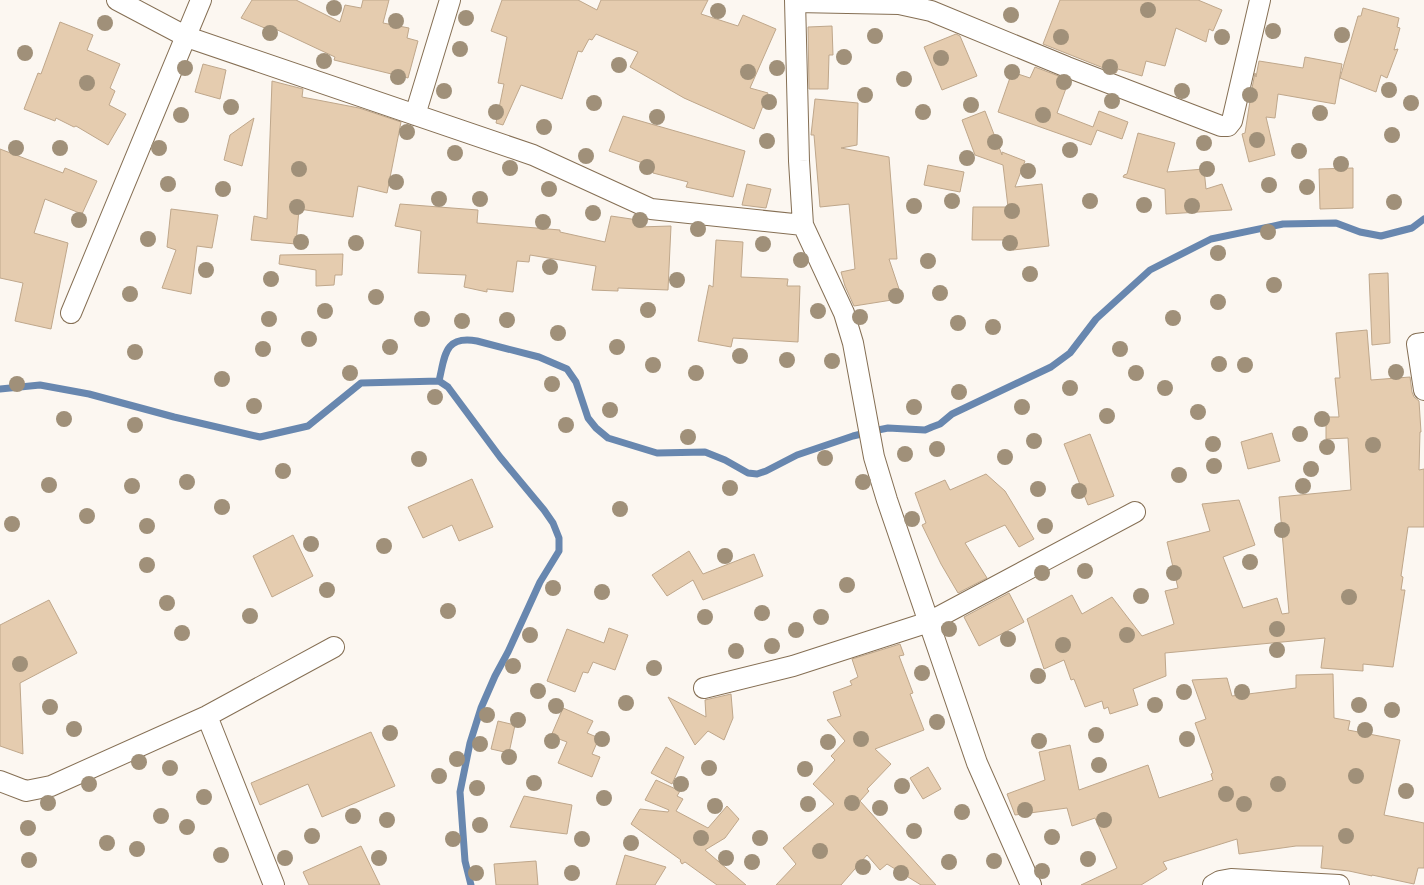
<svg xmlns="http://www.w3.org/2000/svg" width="1424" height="885" font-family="'Exo 2',sans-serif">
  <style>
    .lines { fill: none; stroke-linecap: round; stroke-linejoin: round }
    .stream { stroke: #6887af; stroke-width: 7 }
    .building { fill: #e5ccaf; stroke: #bfa78b }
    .street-casing { stroke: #856f54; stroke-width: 22 }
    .street { stroke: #fff; stroke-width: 20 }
    .tree { fill: #a09079 }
  </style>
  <rect width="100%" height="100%" fill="#fcf7f1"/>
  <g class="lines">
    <path class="stream" d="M439,381C445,356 444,335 477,341L539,357L567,369L576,382L588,418L596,428L608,438L657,453L705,452L725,460L748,473L757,474L766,471L797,455L853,436L878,430L888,428L925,430L932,427L940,424L952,414L1051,367L1070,353L1096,319L1150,270L1211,239L1283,224L1336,223L1360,232L1381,236L1412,228L1424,219
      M0,389L40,385L89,394L174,417L260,437L308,426L361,383L439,381L448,387L500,457L544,510L553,523L559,538V551L540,582L508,652L495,676L481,708L470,743L460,792L465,861L471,885"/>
  </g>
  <path class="building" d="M252,0H296L340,22L345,5L361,8L363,0H389L383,23L409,28L407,38L418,41L408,78L334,60L335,57L269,26L267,29L241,18Z
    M502,0H578L597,10L601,0H708L701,14L738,26L743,15L776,29L750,88L768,93L754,129L684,98L630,67L638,52L596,34L592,40L589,39L582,52L578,51L562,99L521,85L503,125L496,123L504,84L498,83L507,37L491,31Z
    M1060,0H1198L1222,10L1213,31L1209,29L1206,42L1176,28L1165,66L1146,61L1142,76L1118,69L1116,73L1043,44Z
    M1363,8L1399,18L1397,27L1400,28L1394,50L1398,49L1387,78L1381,75L1376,92L1340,78L1358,16H1361Z
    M60,22L93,35L87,50L120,64L110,88L115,91L109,105L126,114L108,145L76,126L74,127L56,118L55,121L24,109L38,73L41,74Z
    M832,26L833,55H829L828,89H809L808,27Z
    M956,34L960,36L977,76L942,90L924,47Z
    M1305,57L1342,64L1335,104L1278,94L1275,118L1266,117L1275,155L1249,162L1242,134L1245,133L1252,88L1255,73L1256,77L1259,61L1303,68Z
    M203,64L226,70L220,99L195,92Z
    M1035,67L1069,80L1057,113L1093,127L1099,111L1128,122L1122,139L1097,130L1091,145L998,112L1012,72L1030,78Z
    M272,81L303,89L302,97L359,108L401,122L387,193L358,186L353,217L299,209L296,244L251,240L254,216L267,219Z
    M815,99L858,103L857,145L841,148L889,157L897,259H889L899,289L890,292L892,300L854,306L845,286L841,272L855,269L849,204L820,207L814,135H811Z
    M985,111L1002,155V152L1025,161L1015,187L1042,184L1049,246L1013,250L1011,240H972L973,207H1008L1003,165L975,155L962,120Z
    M623,116L745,151L733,197L686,187L688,182L653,173L654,167L609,151Z
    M254,118L242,166L224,160L230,135Z
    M1138,133L1175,143L1167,172L1204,169L1206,189L1222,184L1232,210L1166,214L1165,189L1123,177L1124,175L1127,174Z
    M0,149L63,173L65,168L97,181L82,214L45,199L34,233L68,243L51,329L15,321L23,283L0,278Z
    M928,165L964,172L960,192L924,185Z
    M1353,168V208L1320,209L1319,169Z
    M747,184L771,189L766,208L742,205Z
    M400,204L478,210L477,223L560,230V232L605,242L611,216L638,220V227L671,226L668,290L618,288V291L592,290L596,266L530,255L529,262L517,261L513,292L487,289V292L464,287L466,275L418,273L421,231L395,226Z
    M171,209L218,215L212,248L197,246L191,294L162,288L176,250L167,247Z
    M716,240L743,242L741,277L788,279L787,286H800L798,342L733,338L731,347L698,341L709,285L713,287Z
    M343,254L342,275H335L334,285L316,286V270L279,264L280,255Z
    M1388,273L1390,343L1372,345L1369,274Z
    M1367,330L1371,380L1410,377L1412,392L1414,397L1419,401L1421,432H1420L1419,470L1424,469V527H1408L1401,576L1403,577L1401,590H1405L1393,667L1363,664V671L1321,668L1325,638L1165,653L1166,676L1133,689L1138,705L1110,714L1108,707L1104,709L1102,701L1085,707L1074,679L1071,680L1064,660L1044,669L1027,619L1072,595L1082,614L1112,597L1142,636L1174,624L1165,591L1178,588L1167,542L1210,531L1202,504L1239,500L1255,545L1223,557L1243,608L1277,598L1282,614L1289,613L1279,497L1351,490L1348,438L1326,439V417H1339L1335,378H1340L1336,333Z
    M1272,433L1280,461L1248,469L1241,442Z
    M1090,434L1114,496L1088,505L1064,444Z
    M986,474L1005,491L1034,539L1019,547L1005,525L965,543L987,578L958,593L941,564L922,525L926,523L915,493L945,480L950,490Z
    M472,479L493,527L459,541L452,525L423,538L408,507Z
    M293,535L313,576L272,597L253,556Z
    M689,551L703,574L754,554L763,576L703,600L693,580L667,596L652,575Z
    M1009,593L1024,622L979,646L964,617Z
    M49,600L77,653L20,683L23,754L0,746V625Z
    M609,628L628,635L615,670L593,662L588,673L583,672L575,692L547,681L567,629L604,643Z
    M900,644L904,655L899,656L913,693L910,694L924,730L875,749L891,764L867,789L869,791L860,801L936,885H921L887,864L880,870L867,855L841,885H776L796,864L783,848L834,804L813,784L835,760L831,756L845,741L827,720L841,716L833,692L852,685L850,681L858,677L852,659Z
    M1333,674L1334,718L1350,721L1348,730L1400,740L1384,815L1424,823V868H1418L1414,884L1372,875V876L1349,871L1321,868L1323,846H1296L1239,854L1237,839L1163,862L1167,869L1141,885H1081L1117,868L1095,818L1072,826L1067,808L1015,815L1007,794L1045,780L1039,752L1070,745L1079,790L1148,765L1159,798L1213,780L1211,774L1213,773L1195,723L1206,719L1192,680L1227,678L1232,696L1296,688V675Z
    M731,694L733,718L724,740L708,731L695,745L668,697L706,717L705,700Z
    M563,708L593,721L587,733L599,738L592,754L600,757L592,777L558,763L567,742L551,736Z
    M498,721L515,725L509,753L491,749Z
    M371,732L395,786L322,817L308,784L260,805L251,783Z
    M666,747L684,757L672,784L651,773Z
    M928,767L941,789L923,799L910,778Z
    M656,780L680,791L677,796L683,799L676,811L708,828L727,806L739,819L725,838L705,850L746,885H717L685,862L682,864L680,861L681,860L631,824L640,809L668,812L669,810L645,800Z
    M524,796L572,805L567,834L510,827Z
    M361,846L380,885H309L303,872Z
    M625,855L666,867L655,885H616Z
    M536,861L538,885H496L494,864Z"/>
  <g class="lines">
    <defs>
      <path id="street" d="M117,0L187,37L533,155L651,209L803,225
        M795,0L799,161L803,225L844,313L853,343L874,457L887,500L977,763L1031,885
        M796,2L899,4L931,11L1067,67L1221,126H1228L1232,121L1260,0
        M415,115L450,0
        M71,313L201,0
        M1424,343L1417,344L1424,390
        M704,688L793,666L929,622L1135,512
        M207,716L274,885
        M0,781L26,791L51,786L207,716L334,647
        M1213,885L1220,881L1231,879L1339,885"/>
    </defs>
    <use href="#street" class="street-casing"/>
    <use href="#street" class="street"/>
  </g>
  <g class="tree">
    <circle cx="334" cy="8" r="8"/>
    <circle cx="1148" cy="10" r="8"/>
    <circle cx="718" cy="11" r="8"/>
    <circle cx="1011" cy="15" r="8"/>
    <circle cx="466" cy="18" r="8"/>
    <circle cx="396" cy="21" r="8"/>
    <circle cx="105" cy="23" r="8"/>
    <circle cx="1273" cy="31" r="8"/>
    <circle cx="270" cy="33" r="8"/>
    <circle cx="1342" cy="35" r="8"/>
    <circle cx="875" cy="36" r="8"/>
    <circle cx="1061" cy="37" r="8"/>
    <circle cx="1222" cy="37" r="8"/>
    <circle cx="460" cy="49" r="8"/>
    <circle cx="25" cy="53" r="8"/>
    <circle cx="844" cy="57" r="8"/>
    <circle cx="941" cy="58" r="8"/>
    <circle cx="324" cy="61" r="8"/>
    <circle cx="619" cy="65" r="8"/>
    <circle cx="1110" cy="67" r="8"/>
    <circle cx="185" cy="68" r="8"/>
    <circle cx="777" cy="68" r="8"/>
    <circle cx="748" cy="72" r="8"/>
    <circle cx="1012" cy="72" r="8"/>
    <circle cx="398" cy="77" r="8"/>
    <circle cx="904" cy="79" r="8"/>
    <circle cx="1064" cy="82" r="8"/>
    <circle cx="87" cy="83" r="8"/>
    <circle cx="1389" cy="90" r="8"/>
    <circle cx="444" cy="91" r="8"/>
    <circle cx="1182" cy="91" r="8"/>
    <circle cx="865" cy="95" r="8"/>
    <circle cx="1250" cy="95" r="8"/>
    <circle cx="1112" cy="101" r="8"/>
    <circle cx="769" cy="102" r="8"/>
    <circle cx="594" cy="103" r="8"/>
    <circle cx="1411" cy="103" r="8"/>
    <circle cx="971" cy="105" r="8"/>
    <circle cx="231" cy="107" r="8"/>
    <circle cx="496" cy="112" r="8"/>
    <circle cx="923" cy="112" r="8"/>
    <circle cx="1320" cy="113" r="8"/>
    <circle cx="181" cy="115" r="8"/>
    <circle cx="1043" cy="115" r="8"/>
    <circle cx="657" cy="117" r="8"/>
    <circle cx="544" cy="127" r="8"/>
    <circle cx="407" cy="132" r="8"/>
    <circle cx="1392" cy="135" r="8"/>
    <circle cx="1257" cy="140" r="8"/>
    <circle cx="767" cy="141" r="8"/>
    <circle cx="995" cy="142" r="8"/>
    <circle cx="1204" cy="143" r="8"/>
    <circle cx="16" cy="148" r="8"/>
    <circle cx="60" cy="148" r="8"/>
    <circle cx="159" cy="148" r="8"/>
    <circle cx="1070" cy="150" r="8"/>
    <circle cx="1299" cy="151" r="8"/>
    <circle cx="455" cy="153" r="8"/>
    <circle cx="586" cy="156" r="8"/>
    <circle cx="967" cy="158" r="8"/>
    <circle cx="1341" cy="164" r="8"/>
    <circle cx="647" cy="167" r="8"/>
    <circle cx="510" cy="168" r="8"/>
    <circle cx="299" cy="169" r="8"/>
    <circle cx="1207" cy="169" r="8"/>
    <circle cx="1028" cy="171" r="8"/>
    <circle cx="396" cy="182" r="8"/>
    <circle cx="168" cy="184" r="8"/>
    <circle cx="1269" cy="185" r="8"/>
    <circle cx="1307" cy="187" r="8"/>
    <circle cx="223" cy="189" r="8"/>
    <circle cx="549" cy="189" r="8"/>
    <circle cx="439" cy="199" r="8"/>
    <circle cx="480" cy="199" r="8"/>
    <circle cx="952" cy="201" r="8"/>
    <circle cx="1090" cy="201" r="8"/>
    <circle cx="1394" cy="202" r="8"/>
    <circle cx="1144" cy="205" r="8"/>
    <circle cx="914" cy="206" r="8"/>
    <circle cx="1192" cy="206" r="8"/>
    <circle cx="297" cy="207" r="8"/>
    <circle cx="1012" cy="211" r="8"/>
    <circle cx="593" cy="213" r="8"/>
    <circle cx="79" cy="220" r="8"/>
    <circle cx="640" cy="220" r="8"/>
    <circle cx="543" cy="222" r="8"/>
    <circle cx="698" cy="229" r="8"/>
    <circle cx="1268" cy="232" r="8"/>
    <circle cx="148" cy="239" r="8"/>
    <circle cx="301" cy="242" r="8"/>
    <circle cx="356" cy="243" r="8"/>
    <circle cx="1010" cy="243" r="8"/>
    <circle cx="763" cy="244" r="8"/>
    <circle cx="1218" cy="253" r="8"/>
    <circle cx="801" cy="260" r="8"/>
    <circle cx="928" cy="261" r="8"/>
    <circle cx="550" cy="267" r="8"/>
    <circle cx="206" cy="270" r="8"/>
    <circle cx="1030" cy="274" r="8"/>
    <circle cx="271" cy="279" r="8"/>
    <circle cx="677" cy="280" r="8"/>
    <circle cx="1274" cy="285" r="8"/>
    <circle cx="940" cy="293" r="8"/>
    <circle cx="130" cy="294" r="8"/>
    <circle cx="896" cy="296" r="8"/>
    <circle cx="376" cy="297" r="8"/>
    <circle cx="1218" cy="302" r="8"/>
    <circle cx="648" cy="310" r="8"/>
    <circle cx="325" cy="311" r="8"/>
    <circle cx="818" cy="311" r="8"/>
    <circle cx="860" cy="317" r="8"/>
    <circle cx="1173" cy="318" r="8"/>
    <circle cx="269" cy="319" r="8"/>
    <circle cx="422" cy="319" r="8"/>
    <circle cx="507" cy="320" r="8"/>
    <circle cx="462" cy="321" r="8"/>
    <circle cx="958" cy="323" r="8"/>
    <circle cx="993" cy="327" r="8"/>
    <circle cx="558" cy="333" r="8"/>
    <circle cx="309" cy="339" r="8"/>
    <circle cx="390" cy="347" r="8"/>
    <circle cx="617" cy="347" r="8"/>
    <circle cx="263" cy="349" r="8"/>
    <circle cx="1120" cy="349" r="8"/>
    <circle cx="135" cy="352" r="8"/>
    <circle cx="740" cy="356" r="8"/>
    <circle cx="787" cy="360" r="8"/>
    <circle cx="832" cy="361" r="8"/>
    <circle cx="1219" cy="364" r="8"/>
    <circle cx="653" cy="365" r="8"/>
    <circle cx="1245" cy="365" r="8"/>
    <circle cx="1396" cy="372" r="8"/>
    <circle cx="350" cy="373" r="8"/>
    <circle cx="696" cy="373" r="8"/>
    <circle cx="1136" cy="373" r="8"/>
    <circle cx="222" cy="379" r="8"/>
    <circle cx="17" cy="384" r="8"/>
    <circle cx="552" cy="384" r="8"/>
    <circle cx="1070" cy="388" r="8"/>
    <circle cx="1165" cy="388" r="8"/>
    <circle cx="959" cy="392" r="8"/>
    <circle cx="435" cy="397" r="8"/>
    <circle cx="254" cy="406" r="8"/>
    <circle cx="914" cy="407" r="8"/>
    <circle cx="1022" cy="407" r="8"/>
    <circle cx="610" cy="410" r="8"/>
    <circle cx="1198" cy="412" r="8"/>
    <circle cx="1107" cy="416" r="8"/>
    <circle cx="64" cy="419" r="8"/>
    <circle cx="1322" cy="419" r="8"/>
    <circle cx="135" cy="425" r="8"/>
    <circle cx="566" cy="425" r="8"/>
    <circle cx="1300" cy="434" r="8"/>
    <circle cx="688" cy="437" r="8"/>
    <circle cx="1034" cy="441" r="8"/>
    <circle cx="1213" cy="444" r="8"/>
    <circle cx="1373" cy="445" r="8"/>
    <circle cx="1327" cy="447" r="8"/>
    <circle cx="937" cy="449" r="8"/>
    <circle cx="905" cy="454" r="8"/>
    <circle cx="1005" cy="457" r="8"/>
    <circle cx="825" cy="458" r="8"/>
    <circle cx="419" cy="459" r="8"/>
    <circle cx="1214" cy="466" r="8"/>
    <circle cx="1311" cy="469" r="8"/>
    <circle cx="283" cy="471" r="8"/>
    <circle cx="1179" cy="475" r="8"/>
    <circle cx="187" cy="482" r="8"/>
    <circle cx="863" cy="482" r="8"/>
    <circle cx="49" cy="485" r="8"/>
    <circle cx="132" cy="486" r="8"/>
    <circle cx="1303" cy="486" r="8"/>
    <circle cx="730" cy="488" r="8"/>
    <circle cx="1038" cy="489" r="8"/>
    <circle cx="1079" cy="491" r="8"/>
    <circle cx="222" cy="507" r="8"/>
    <circle cx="620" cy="509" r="8"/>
    <circle cx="87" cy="516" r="8"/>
    <circle cx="912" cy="519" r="8"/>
    <circle cx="12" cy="524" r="8"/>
    <circle cx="147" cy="526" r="8"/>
    <circle cx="1045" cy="526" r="8"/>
    <circle cx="1282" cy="530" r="8"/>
    <circle cx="311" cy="544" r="8"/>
    <circle cx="384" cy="546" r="8"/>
    <circle cx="725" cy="556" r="8"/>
    <circle cx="1250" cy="562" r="8"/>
    <circle cx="147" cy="565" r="8"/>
    <circle cx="1085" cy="571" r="8"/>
    <circle cx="1042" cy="573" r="8"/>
    <circle cx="1174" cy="573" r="8"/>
    <circle cx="847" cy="585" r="8"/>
    <circle cx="553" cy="588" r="8"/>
    <circle cx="327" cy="590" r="8"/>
    <circle cx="602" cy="592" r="8"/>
    <circle cx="1141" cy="596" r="8"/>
    <circle cx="1349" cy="597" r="8"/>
    <circle cx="167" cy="603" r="8"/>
    <circle cx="448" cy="611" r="8"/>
    <circle cx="762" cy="613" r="8"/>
    <circle cx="250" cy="616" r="8"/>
    <circle cx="705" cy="617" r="8"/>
    <circle cx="821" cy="617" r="8"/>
    <circle cx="949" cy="629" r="8"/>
    <circle cx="1277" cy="629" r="8"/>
    <circle cx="796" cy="630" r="8"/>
    <circle cx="182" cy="633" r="8"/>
    <circle cx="530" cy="635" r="8"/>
    <circle cx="1127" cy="635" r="8"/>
    <circle cx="1008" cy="639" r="8"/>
    <circle cx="1063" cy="645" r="8"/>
    <circle cx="772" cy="646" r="8"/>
    <circle cx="1277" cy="650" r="8"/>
    <circle cx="736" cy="651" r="8"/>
    <circle cx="20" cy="664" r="8"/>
    <circle cx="513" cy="666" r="8"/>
    <circle cx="654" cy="668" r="8"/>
    <circle cx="922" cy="673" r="8"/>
    <circle cx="1038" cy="676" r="8"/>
    <circle cx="538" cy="691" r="8"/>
    <circle cx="1184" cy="692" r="8"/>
    <circle cx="1242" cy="692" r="8"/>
    <circle cx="626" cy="703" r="8"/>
    <circle cx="1155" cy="705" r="8"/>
    <circle cx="1359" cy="705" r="8"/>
    <circle cx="556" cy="706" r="8"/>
    <circle cx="50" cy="707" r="8"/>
    <circle cx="1392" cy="710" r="8"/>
    <circle cx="487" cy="715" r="8"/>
    <circle cx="518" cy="720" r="8"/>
    <circle cx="937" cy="722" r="8"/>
    <circle cx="74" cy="729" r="8"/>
    <circle cx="1365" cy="730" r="8"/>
    <circle cx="390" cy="733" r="8"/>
    <circle cx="1096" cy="735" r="8"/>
    <circle cx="602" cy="739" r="8"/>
    <circle cx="861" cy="739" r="8"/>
    <circle cx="1187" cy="739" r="8"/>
    <circle cx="552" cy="741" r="8"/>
    <circle cx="1039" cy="741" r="8"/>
    <circle cx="828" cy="742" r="8"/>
    <circle cx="480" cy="744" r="8"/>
    <circle cx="509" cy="757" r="8"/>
    <circle cx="457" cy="759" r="8"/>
    <circle cx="139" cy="762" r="8"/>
    <circle cx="1099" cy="765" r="8"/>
    <circle cx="170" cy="768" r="8"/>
    <circle cx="709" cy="768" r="8"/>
    <circle cx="805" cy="769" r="8"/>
    <circle cx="439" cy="776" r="8"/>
    <circle cx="1356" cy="776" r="8"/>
    <circle cx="534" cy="783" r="8"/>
    <circle cx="89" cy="784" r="8"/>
    <circle cx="681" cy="784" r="8"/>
    <circle cx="1278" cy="784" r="8"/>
    <circle cx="902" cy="786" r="8"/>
    <circle cx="477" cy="788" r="8"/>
    <circle cx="1406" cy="791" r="8"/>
    <circle cx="1226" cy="794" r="8"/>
    <circle cx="204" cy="797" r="8"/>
    <circle cx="604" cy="798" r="8"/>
    <circle cx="48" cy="803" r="8"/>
    <circle cx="852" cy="803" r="8"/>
    <circle cx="808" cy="804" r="8"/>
    <circle cx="1244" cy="804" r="8"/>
    <circle cx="715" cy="806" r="8"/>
    <circle cx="880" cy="808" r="8"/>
    <circle cx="1025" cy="810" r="8"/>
    <circle cx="962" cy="812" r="8"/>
    <circle cx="161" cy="816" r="8"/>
    <circle cx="353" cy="816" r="8"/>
    <circle cx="387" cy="820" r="8"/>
    <circle cx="1104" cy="820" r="8"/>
    <circle cx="480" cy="825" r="8"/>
    <circle cx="187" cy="827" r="8"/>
    <circle cx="28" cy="828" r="8"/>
    <circle cx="914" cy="831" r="8"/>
    <circle cx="312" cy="836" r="8"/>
    <circle cx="1346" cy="836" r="8"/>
    <circle cx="1052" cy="837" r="8"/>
    <circle cx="701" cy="838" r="8"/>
    <circle cx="760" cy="838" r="8"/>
    <circle cx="453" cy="839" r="8"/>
    <circle cx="582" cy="839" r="8"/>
    <circle cx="107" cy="843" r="8"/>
    <circle cx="631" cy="843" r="8"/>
    <circle cx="137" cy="849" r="8"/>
    <circle cx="820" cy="851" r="8"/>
    <circle cx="221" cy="855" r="8"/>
    <circle cx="285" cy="858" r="8"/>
    <circle cx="379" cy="858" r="8"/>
    <circle cx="726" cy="858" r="8"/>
    <circle cx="1088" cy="859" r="8"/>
    <circle cx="29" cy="860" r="8"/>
    <circle cx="994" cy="861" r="8"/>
    <circle cx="752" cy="862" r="8"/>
    <circle cx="949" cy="862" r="8"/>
    <circle cx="863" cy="867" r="8"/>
    <circle cx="1042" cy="871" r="8"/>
    <circle cx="476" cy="873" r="8"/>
    <circle cx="572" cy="873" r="8"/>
    <circle cx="901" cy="873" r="8"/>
  </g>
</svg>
